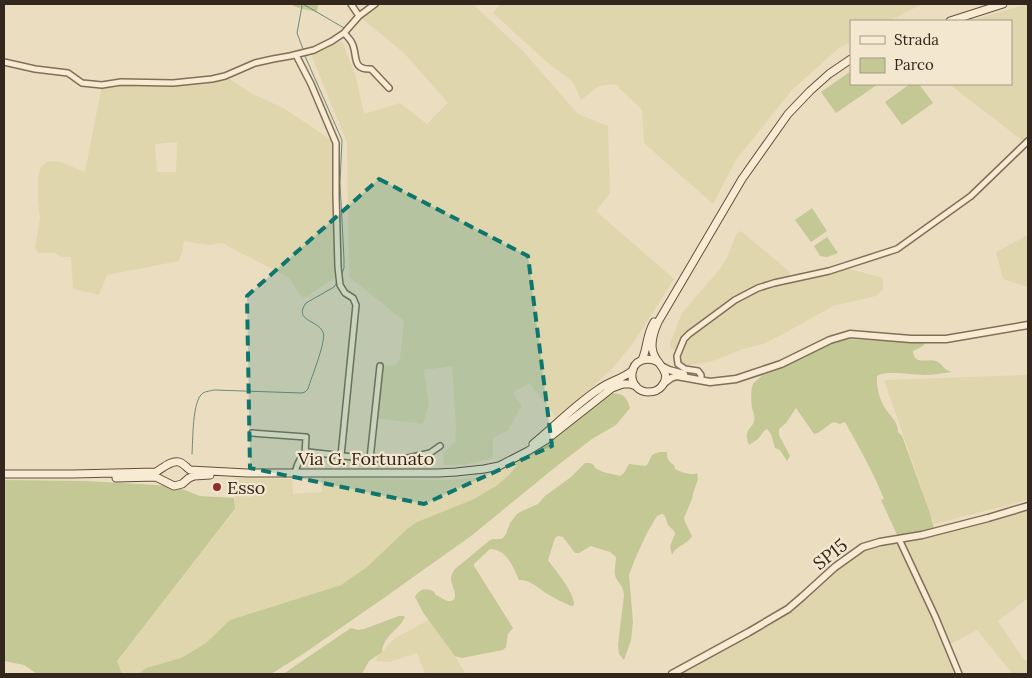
<svg xmlns="http://www.w3.org/2000/svg" width="1032" height="678" font-family="Lora,serif">
  <style>
    .farmland { fill: #e0d6ae; fill-rule: evenodd }
    .green { fill: #c4c895 }
    .lines { fill: none; stroke-linecap: round; stroke-linejoin: round }
    .stream { stroke: #6b8b82; stroke-width: 1 }
    .minor-casing { stroke: #836e59; stroke-width: 8 }
    .tertiary-casing { stroke: #836e59; stroke-width: 9 }
    .secondary-casing { stroke: #654f3c; stroke-width: 9 }
    .minor { stroke: #f7ebd3; stroke-width: 5 }
    .tertiary { stroke: #f7ebd3; stroke-width: 6 }
    .secondary { stroke: #f7ebd3; stroke-width: 7 }
    .marked { fill: #0f766e; fill-opacity: 0.2; stroke: #0f766e; stroke-width: 4; stroke-dasharray: 10 6; stroke-linejoin: round }
    .poi-dot { fill: #8f2c30; stroke: #f3e7cf; stroke-width: 2 }
    .labels { text-anchor: middle; dominant-baseline: central; stroke-width: 4.5; stroke-linejoin: round; paint-order: stroke }
    .street-label { font-size: 18px; fill: #33271d; stroke: #f3e7cf }
    .poi-label { font-size: 18px; fill: #33271d; stroke: #f3e7cf; text-anchor: start }
  </style>
  <rect width="100%" height="100%" fill="#ebddc0"/>
  <path class="farmland" d="M375,4H475L474,5L523,51L578,114L608,126L610,193L596,211L674,279L634,342L611,370L557,419L529,383L513,393L522,406L508,430L493,438V458L468,464L444,465L443,453L455,442L456,426L452,366L424,370L429,404L423,424L374,418L380,366L395,365L400,359L404,321L349,277L347,143L311,54L342,41L356,77L364,114L400,103L427,124L448,103L404,53L359,16Z
    M500,4H922L889,21H851V42L839,48L792,90L736,160L713,204L644,143L642,110L615,84L599,86L581,100L573,82L548,63L493,13Z
    M1028,4V136L1023,141L949,84H1011V21H969Z
    M225,76L251,93L285,109L336,143L339,275L304,298L299,294L289,278L222,243L209,245L184,241L183,248L179,261L107,275L99,295L73,289L71,257H62L55,253H39L35,249L40,218L38,200V177L41,167L48,161L60,162L85,172L102,85L151,83ZM177,142L176,172H157L155,144Z
    M741,231L789,271L790,280L843,267L883,278V290L876,296L833,306L787,332L763,344L743,349L710,362L681,366L678,364L680,348L675,350L671,348L670,344L677,325L682,313L720,269L727,257L737,233Z
    M1028,235V287L1003,279L996,252Z
    M1028,375V500L934,524L884,380Z
    M517,462L516,466L510,474L496,486L474,499L417,522L407,529L367,567L341,585L230,620L206,643L181,658L146,668L138,674H122L117,661L235,510L234,478L292,479L293,494L322,492L321,478L445,480L476,478L490,475Z
    M1028,506V598L998,621L1025,661L1028,659V674H1009L1011,672L977,630L947,646L959,674H673L787,609L863,547Z
    M429,620L453,653L466,674H425L417,653L389,662L376,661L377,655L382,652L395,638Z"/>
  <path class="green" d="M289,4H318L317,12L299,8Z
    M851,71V84H878L836,113L821,92Z
    M910,84H919L933,103L902,125L885,102Z
    M812,208L827,231L811,242L795,220Z
    M827,237L838,253L827,257L820,256L814,246Z
    M845,339L925,343L923,346L913,351C914,366 927,358 936,361C942,363 943,370 952,372C942,373 933,375 924,375C912,375 886,370 877,376C876,387 880,402 887,411C892,418 898,422 898,432L902,436L930,513L935,532L899,539L881,500L884,499C873,472 859,447 845,422L840,424L834,422C827,425 821,433 814,434L796,408L786,423L779,429V435L790,456L787,461L780,450L775,448L771,434L767,429L764,431L758,439L749,445C748,442 746,437 747,433C749,427 756,425 754,415C754,412 752,410 752,407C751,401 751,393 752,387C753,381 759,380 762,375C773,371 784,367 795,362C812,354 827,342 845,339Z
    M606,392C622,395 625,392 630,408L616,425L592,439L558,465L471,536L388,595L306,652L271,674H138L146,668L181,658L206,643L230,620L341,585L367,567L407,529L417,522L474,499L496,486L510,474L516,466V458Z
    M659,452H667C667,459 668,461 674,465L675,469C680,472 692,476 697,473L698,479L693,494L692,499L684,518L685,522L692,536C686,546 676,545 672,555L670,546L675,534L674,531L668,525L665,516L663,514H661L657,516L647,533L635,559L629,575L633,622L631,640L624,660L619,654L618,645L624,595C623,584 617,583 615,575C614,569 616,563 616,557L610,552L591,546L579,553H575L563,537L558,536L555,538L548,560C555,570 575,593 574,605L571,606C564,603 556,599 549,595C539,589 530,579 519,580C513,567 507,549 490,549L474,564V566L513,628L508,634L506,647L503,650L467,657L461,658L455,656L424,614L415,597C419,589 427,587 434,592L436,595C440,597 447,602 451,601C460,599 451,585 451,579C451,575 453,572 455,569L490,540L493,539H501L503,538L506,534L510,523L517,514L522,511L538,504L545,496L571,477L585,463H590L594,465L595,468L603,472L620,476L624,473L629,464L645,466L647,465L652,455Z
    M4,480L86,481L174,486L200,496L234,498L235,509L117,661L122,674H37L24,665L4,661Z
    M399,616H403L405,617C399,630 383,636 382,652L369,661L362,674H283L351,628L358,630L364,629Z"/>
  <g class="lines">
    <path class="stream" d="M301,4L302,6L297,33L303,49
      M303,4L344,28
      M305,56L342,140L340,183L344,259V268L341,276
      M192,454C193,441 192,400 203,393C206,391 211,391 214,390L302,393L305,392L308,389C311,378 327,340 323,332C318,320 293,321 306,303L334,287L338,281"/>
    <defs>
      <path id="minor" d="M351,4L359,16
        M344,33C347,36 350,39 352,43C358,55 351,70 371,69L389,88
        M296,55L311,84L336,143V195L338,267L340,285L345,293L353,298L356,305L341,456
        M4,62L35,69L68,73L82,83L102,85L121,82L173,83L212,79L225,76L255,63L273,59L290,56L314,50L332,41L344,33L359,16L375,4
        M701,380V375L698,371L685,369L678,364L677,356L684,339L689,334L735,300L758,288L774,283L829,271L897,249L971,196L1028,141
        M252,433L306,437L305,454
        M370,459L380,366
        M295,473C297,464 300,456 308,452L370,459L408,458L430,453L440,446
        M899,539L935,616L959,674"/>
      <path id="tertiary" d="M663,367L669,370L684,374
        M663,384L671,378L677,376L710,382L736,379L781,364L830,340L850,334L911,339H946L1028,325
        M672,674L749,632L788,609L802,597L835,567L863,547L880,542L922,535L988,518L1028,506"/>
      <path id="secondary" d="M950,21L1003,4
        M642,360C648,346 646,335 654,322
        M658,362C647,356 633,360 632,374C631,384 639,392 648,392C653,392 659,390 662,386C673,372 656,364 653,352C650,342 654,331 658,322L742,179L788,114L810,91L829,74L851,59
        M533,444C555,426 576,404 599,389C609,381 623,379 633,370
        M4,474H73L156,472C163,468 171,460 179,462C183,463 186,467 190,470L247,473H438L456,472L484,469L499,466L528,451L546,440L612,388L623,384H630L636,386
        M116,478L156,477L174,486L182,484L189,478L194,476L210,475"/>
    </defs>
    <use href="#minor" class="minor-casing"/>
    <use href="#tertiary" class="tertiary-casing"/>
    <use href="#secondary" class="secondary-casing"/>
    <use href="#minor" class="minor"/>
    <use href="#tertiary" class="tertiary"/>
    <use href="#secondary" class="secondary"/>
  </g>
  <path class="marked" d="M379,179L528,256L552,446L424,504L250,468L247,296Z"/>
  <circle class="poi-dot" cx="217" cy="487" r="5"/>
  <g class="labels">
    <g class="street-label">
      <text x="366" y="458">Via G. Fortunato</text>
      <text transform="translate(830 554) rotate(-38)">SP15</text>
    </g>
    <g class="poi-label">
      <text x="227" y="487">Esso</text>
    </g>
  </g>
  <rect width="1032" height="678" fill="none" stroke="#33271d" stroke-width="10"/>
  <rect x="850" y="20" width="162" height="65" fill="#f3e7cf" stroke="#a69a88"/>
  <rect x="860" y="36" width="25" height="8" fill="#f7ebd3" stroke="#a69a88"/>
  <text x="894" y="45" font-size="15" fill="#33271d">Strada</text>
  <rect x="860" y="58" width="25" height="15" fill="#c4c895" stroke="#a69a88"/>
  <text x="894" y="70" font-size="15" fill="#33271d">Parco</text>
</svg>
